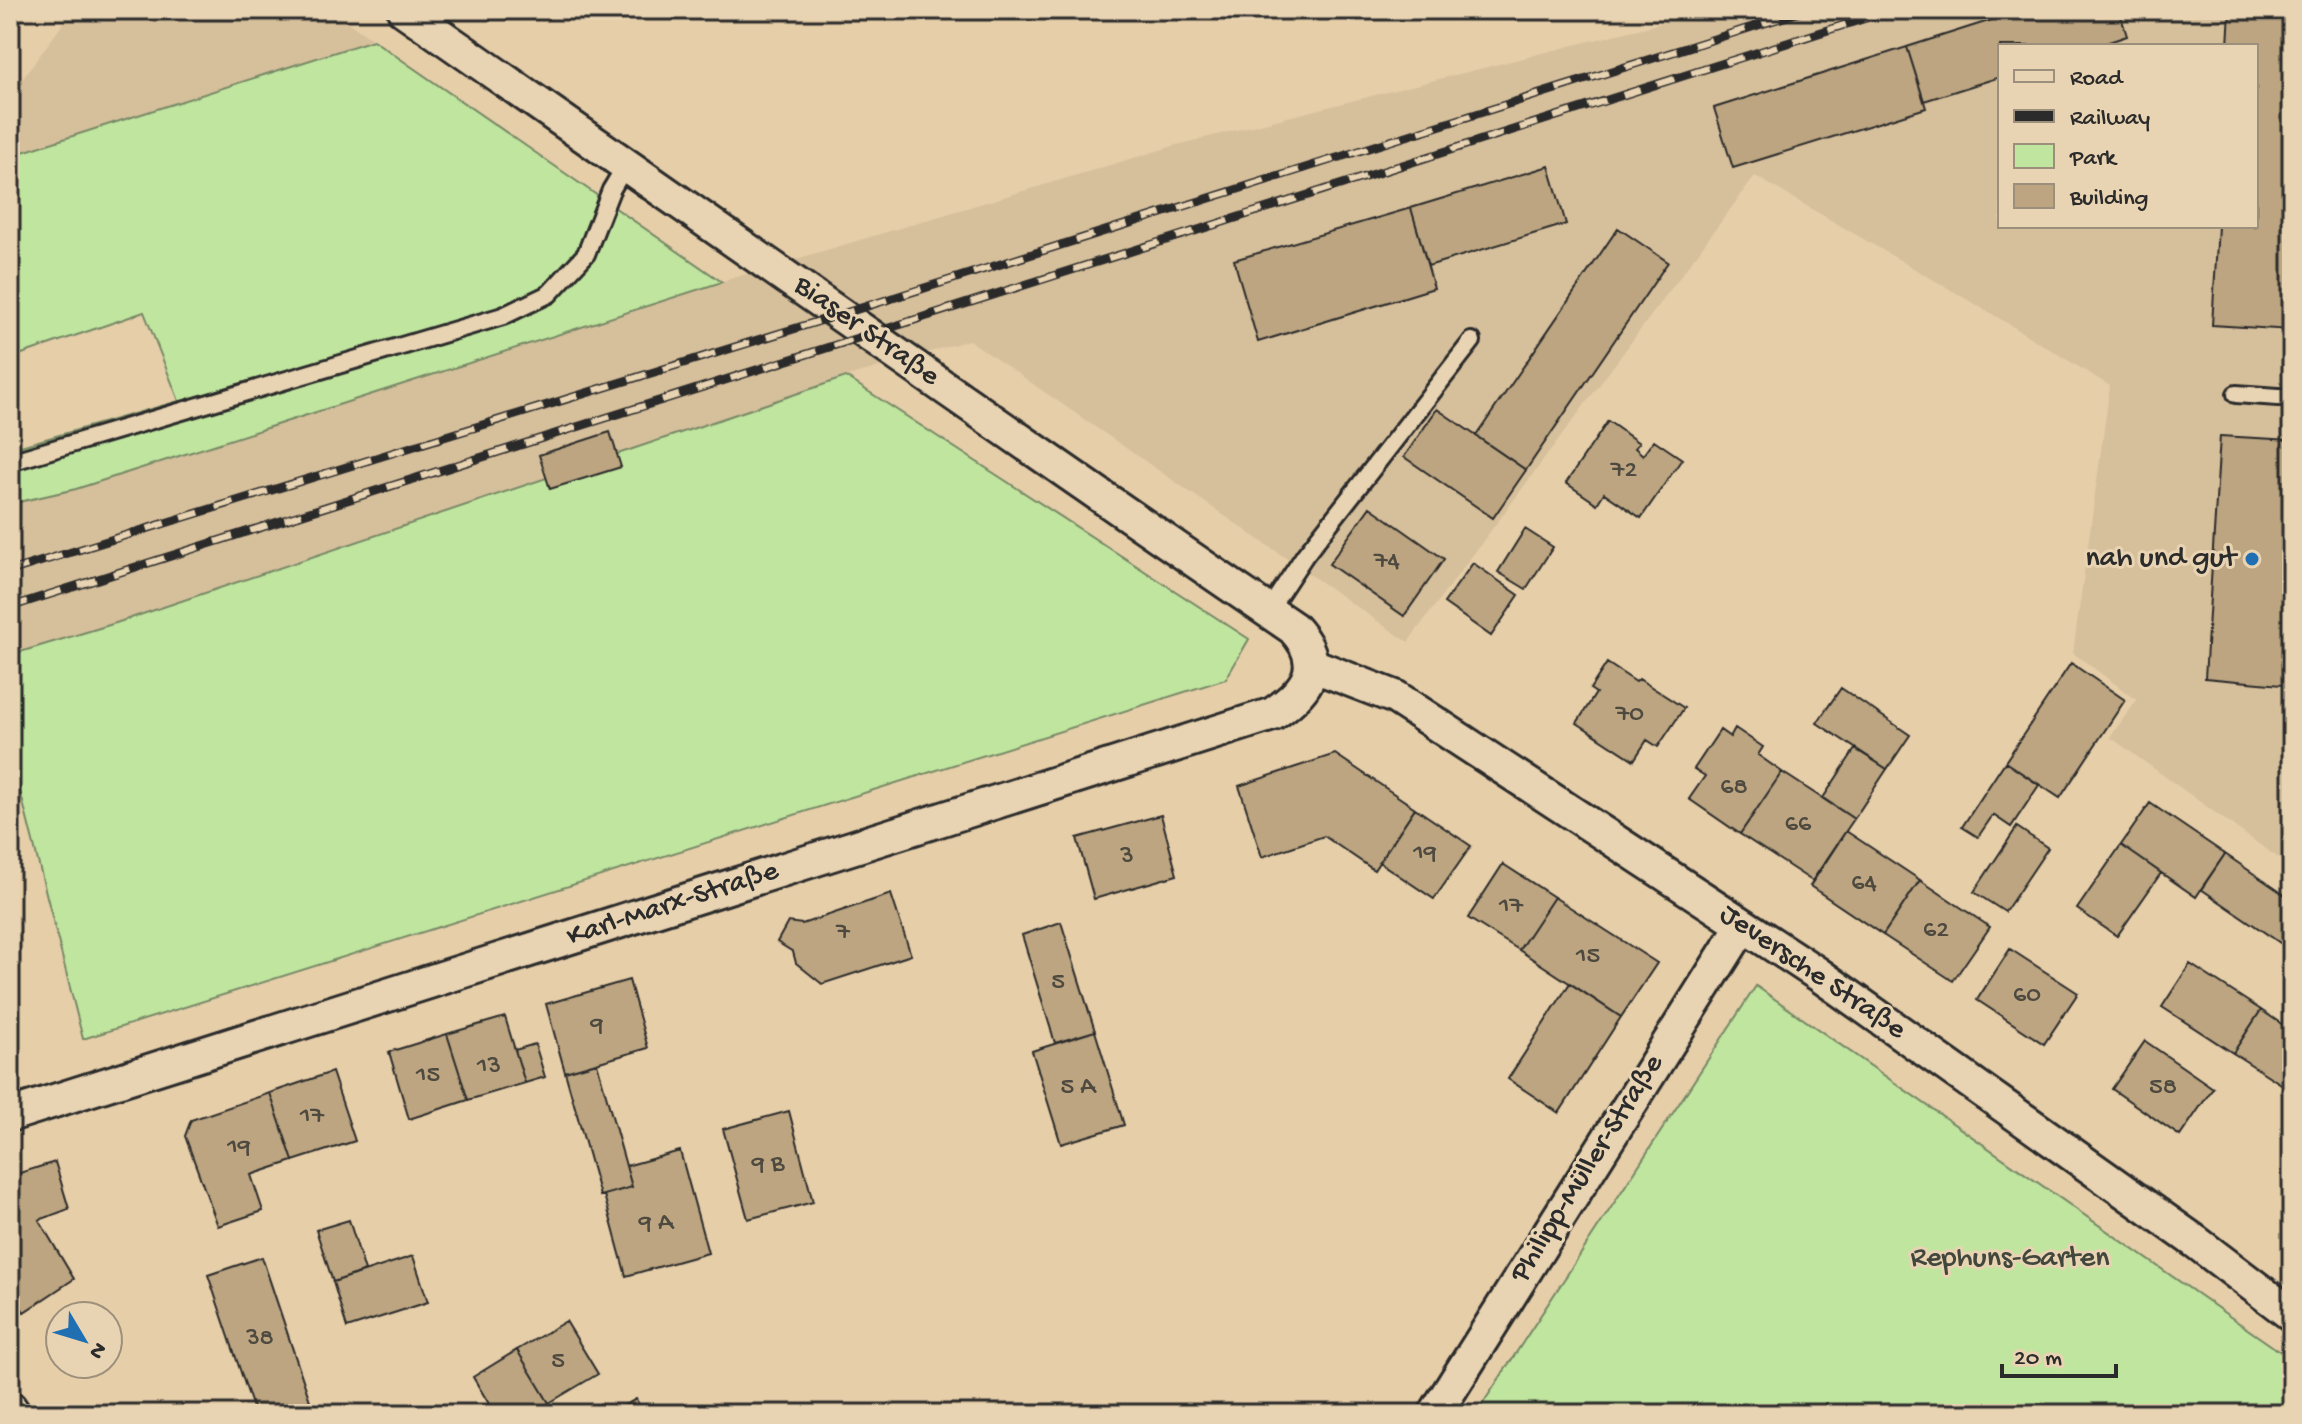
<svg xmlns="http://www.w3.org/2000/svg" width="2302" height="1424" font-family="'Gochi Hand',sans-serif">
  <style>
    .built { fill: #d6bf9b; fill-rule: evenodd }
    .green { fill: #c0e59f; stroke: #768865; stroke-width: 2 }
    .building { fill: #bca580; stroke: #2b2b2b; stroke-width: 2 }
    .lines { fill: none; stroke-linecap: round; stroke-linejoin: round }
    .service-casing { stroke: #2b2b2b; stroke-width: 22 }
    .minor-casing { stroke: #2b2b2b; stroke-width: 38 }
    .service { stroke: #e8d3b2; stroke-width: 16 }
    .minor { stroke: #e8d3b2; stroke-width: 32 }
    .rail-casing { stroke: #2b2b2b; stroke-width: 9 }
    .rail { stroke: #e8d3b2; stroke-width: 6; stroke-dasharray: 18; stroke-linecap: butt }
    .poi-dot { fill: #1f6fb2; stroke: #e8d3b2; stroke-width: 3 }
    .labels { text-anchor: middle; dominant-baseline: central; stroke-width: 6; stroke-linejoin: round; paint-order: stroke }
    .number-label { font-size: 26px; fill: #4f4a40 }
    .street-label { font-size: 30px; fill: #2b2b2b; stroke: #e8d3b2 }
    .poi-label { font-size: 30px; fill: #2b2b2b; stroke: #e8d3b2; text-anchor: end }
    .park-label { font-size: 30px; fill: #41473c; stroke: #e8d3b2 }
  </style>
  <rect width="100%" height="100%" fill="#e6cea9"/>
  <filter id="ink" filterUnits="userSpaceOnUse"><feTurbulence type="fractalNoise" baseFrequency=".0125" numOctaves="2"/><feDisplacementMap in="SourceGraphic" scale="16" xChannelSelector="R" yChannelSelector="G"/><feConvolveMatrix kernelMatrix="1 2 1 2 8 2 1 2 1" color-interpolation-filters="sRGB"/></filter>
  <g filter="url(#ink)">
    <path class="built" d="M73,10H330L373,40L10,156V96Z
      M1701,10H2292V868L2110,737L2137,700L2073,653L2110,386L1989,312L1755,176L1408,642L969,340L846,377L116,623L10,655V504L76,489L683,293L1177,145L1646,27ZM2000,46H2256V226H2000Z"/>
    <path class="green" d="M373,40L722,282L76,489L10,504V449L179,401L144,312L10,358V156Z
      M846,377L1249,639L1226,679L83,1039L10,751V655L116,623Z
      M1756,986L2292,1360V1414H1476Z"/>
    <path class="building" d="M2023,10H2119L2127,36L2097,46H2000V77L1924,101L1907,47Z
      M2230,10H2292V330L2212,325L2218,226H2256V46H2228Z
      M1907,47L1926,108L1733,168L1714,108Z
      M1549,166L1566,224L1428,266L1411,208Z
      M1411,208L1434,288L1258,342L1234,260Z
      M1618,228L1668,262L1526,470L1476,436Z
      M1437,409L1526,470L1493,518L1404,457Z
      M1608,421L1639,443L1635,448L1643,455L1654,440L1682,459L1641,518L1604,493L1597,504L1566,483Z
      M610,432L621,467L550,489L539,455Z
      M2220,436L2292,440V686L2205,678Z
      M1370,507L1444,559L1404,616L1329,564Z
      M1525,529L1553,547L1526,589L1498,572Z
      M1473,563L1519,595L1491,636L1444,603Z
      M1607,663L1636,682L1639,679L1684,708L1658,747L1647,740L1634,760L1577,723L1596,693L1590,689Z
      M2071,663L2125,700L2060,798L2005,762Z
      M1841,688L1910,735L1887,769L1817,723Z
      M1735,728L1763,747L1758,755L1782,772L1740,834L1689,799L1705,776L1694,769L1720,730L1730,737Z
      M1855,749L1887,769L1854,819L1823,798Z
      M1335,754L1415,808L1374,870L1324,836L1262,857L1239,786Z
      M2005,762L2039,785L2011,827L1993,815L1978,837L1962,827Z
      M1782,772L1854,819L1812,881L1740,834Z
      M2150,803L2225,854L2196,897L2121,845Z
      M1415,808L1471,846L1434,899L1379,862Z
      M1161,815L1177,875L1094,899L1077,838Z
      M2017,827L2048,848L2005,912L1974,892Z
      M1846,831L1920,880L1883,935L1810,886Z
      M2121,845L2161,873L2117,936L2077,909Z
      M2225,854L2292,900V951L2201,889Z
      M1503,864L1554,897L1519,950L1468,918Z
      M1920,880L1990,927L1953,981L1883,935Z
      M891,894L911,955L822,984L796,963L793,952L777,942L788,922L802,924Z
      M1554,897L1657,963L1621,1017L1519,950Z
      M1061,922L1095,1031L1055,1043L1022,935Z
      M2010,949L2078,993L2044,1044L1977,1000Z
      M2190,964L2261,1010L2233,1053L2162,1007Z
      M629,980L648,1048L565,1072L546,1004Z
      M1570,983L1621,1017L1559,1113L1508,1079Z
      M2261,1010L2292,1031V1091L2233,1053Z
      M505,1017L525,1083L468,1100L447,1034Z
      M1095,1031L1124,1125L1061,1144L1032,1051Z
      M447,1034L468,1100L409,1119L389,1052Z
      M2145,1041L2213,1088L2180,1136L2112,1089Z
      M535,1044L545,1077L525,1083L515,1050Z
      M597,1063L632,1187L600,1196L565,1072Z
      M332,1072L355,1141L293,1161L270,1093Z
      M270,1093L293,1161L251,1175L263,1211L218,1226L185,1136L191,1120Z
      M789,1111L813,1202L748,1219L723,1129Z
      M680,1151L708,1253L626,1276L604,1195L632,1187L626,1166Z
      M55,1162L69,1209L39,1220L74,1279L24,1312L10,1290V1176Z
      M349,1220L365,1271L333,1282L316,1230Z
      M413,1256L428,1302L347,1328L333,1282Z
      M262,1257L311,1404L282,1414H255L208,1275Z
      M566,1321L598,1374L549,1403L517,1350Z
      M517,1350L549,1403L532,1414H495L473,1377Z
      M636,1399L644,1414H608Z"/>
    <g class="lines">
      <defs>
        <path id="service" d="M2236,394L2292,398
          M10,462L503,316L549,294L586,254L611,190L626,165
          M1268,611L1305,555L1472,341"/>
        <path id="minor" d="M1312,665L1395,697L1818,974L2196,1242L2292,1315
          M10,1115L1273,714C1308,690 1327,665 1293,628C995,425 700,216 404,10
          M10,1408L14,1414
          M1435,1414L1743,925"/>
      </defs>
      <use href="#service" class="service-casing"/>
      <use href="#minor" class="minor-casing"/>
      <use href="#service" class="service"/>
      <use href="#minor" class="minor"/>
      <defs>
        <path id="rail" d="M10,571L842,314L1806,10
          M10,607L1891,10"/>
      </defs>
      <use href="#rail" class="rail-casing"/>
      <use href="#rail" class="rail"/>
    </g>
  </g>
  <circle class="poi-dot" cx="2252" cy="559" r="8"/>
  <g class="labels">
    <g class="number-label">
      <text x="1624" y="471">72</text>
      <text x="1387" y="562">74</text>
      <text x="1630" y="715">70</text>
      <text x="1734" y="788">68</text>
      <text x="1798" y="825">66</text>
      <text x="1425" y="854">19</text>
      <text x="1127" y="857">3</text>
      <text x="1864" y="884">64</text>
      <text x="1511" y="907">17</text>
      <text x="1936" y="931">62</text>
      <text x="843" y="933">7</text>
      <text x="1588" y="957">15</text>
      <text x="1058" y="983">5</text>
      <text x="2027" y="996">60</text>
      <text x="597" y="1026">9</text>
      <text x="489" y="1067">13</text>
      <text x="428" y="1076">15</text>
      <text x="1078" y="1088">5 A</text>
      <text x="2163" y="1088">58</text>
      <text x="312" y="1117">17</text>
      <text x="239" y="1148">19</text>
      <text x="768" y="1165">9 B</text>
      <text x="656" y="1224">9 A</text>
      <text x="260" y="1339">38</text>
      <text x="558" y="1362">5</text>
    </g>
    <g class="street-label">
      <text transform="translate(866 332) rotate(35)">Biaser Straße</text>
      <text transform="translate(673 905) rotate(-18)">Karl-Marx-Straße</text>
      <text transform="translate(1812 973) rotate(34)">Jeversche Straße</text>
      <text transform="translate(1588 1169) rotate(-58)">Philipp-Müller-Straße</text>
    </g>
    <g class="poi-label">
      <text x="2236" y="559">nah und gut</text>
    </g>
    <g class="park-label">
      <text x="2010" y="1259">Rephuns-Garten</text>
    </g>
  </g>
  <rect width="2302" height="1424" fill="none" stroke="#e8d3b2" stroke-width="40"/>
  <rect x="20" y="20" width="2262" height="1384" fill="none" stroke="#2b2b2b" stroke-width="3" filter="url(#ink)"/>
  <rect x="1998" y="44" width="260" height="184" fill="#e8d3b2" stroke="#9c907c" stroke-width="2"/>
  <rect x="2014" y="70" width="40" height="12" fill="#e8d3b2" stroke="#9c907c" stroke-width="2"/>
  <text x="2070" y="84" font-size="24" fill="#2b2b2b">Road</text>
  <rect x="2014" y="110" width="40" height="12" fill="#2b2b2b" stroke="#9c907c" stroke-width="2"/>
  <text x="2070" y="124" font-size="24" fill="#2b2b2b">Railway</text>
  <rect x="2014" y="144" width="40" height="24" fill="#c0e59f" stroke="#9c907c" stroke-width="2"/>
  <text x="2070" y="164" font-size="24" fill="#2b2b2b">Park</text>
  <rect x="2014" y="184" width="40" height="24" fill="#bca580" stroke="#9c907c" stroke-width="2"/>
  <text x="2070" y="204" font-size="24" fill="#2b2b2b">Building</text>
  <g transform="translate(84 1340) rotate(128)"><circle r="38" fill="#e8d3b2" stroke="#9c907c" stroke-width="2"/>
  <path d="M0-6L14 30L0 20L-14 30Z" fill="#1f6fb2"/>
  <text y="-12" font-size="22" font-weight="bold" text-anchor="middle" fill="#2b2b2b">N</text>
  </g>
  <path d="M2002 1364v12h114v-12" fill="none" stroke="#2b2b2b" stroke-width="4"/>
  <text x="2014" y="1364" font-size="24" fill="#2b2b2b" stroke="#e8d3b2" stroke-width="6" paint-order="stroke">20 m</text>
</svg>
